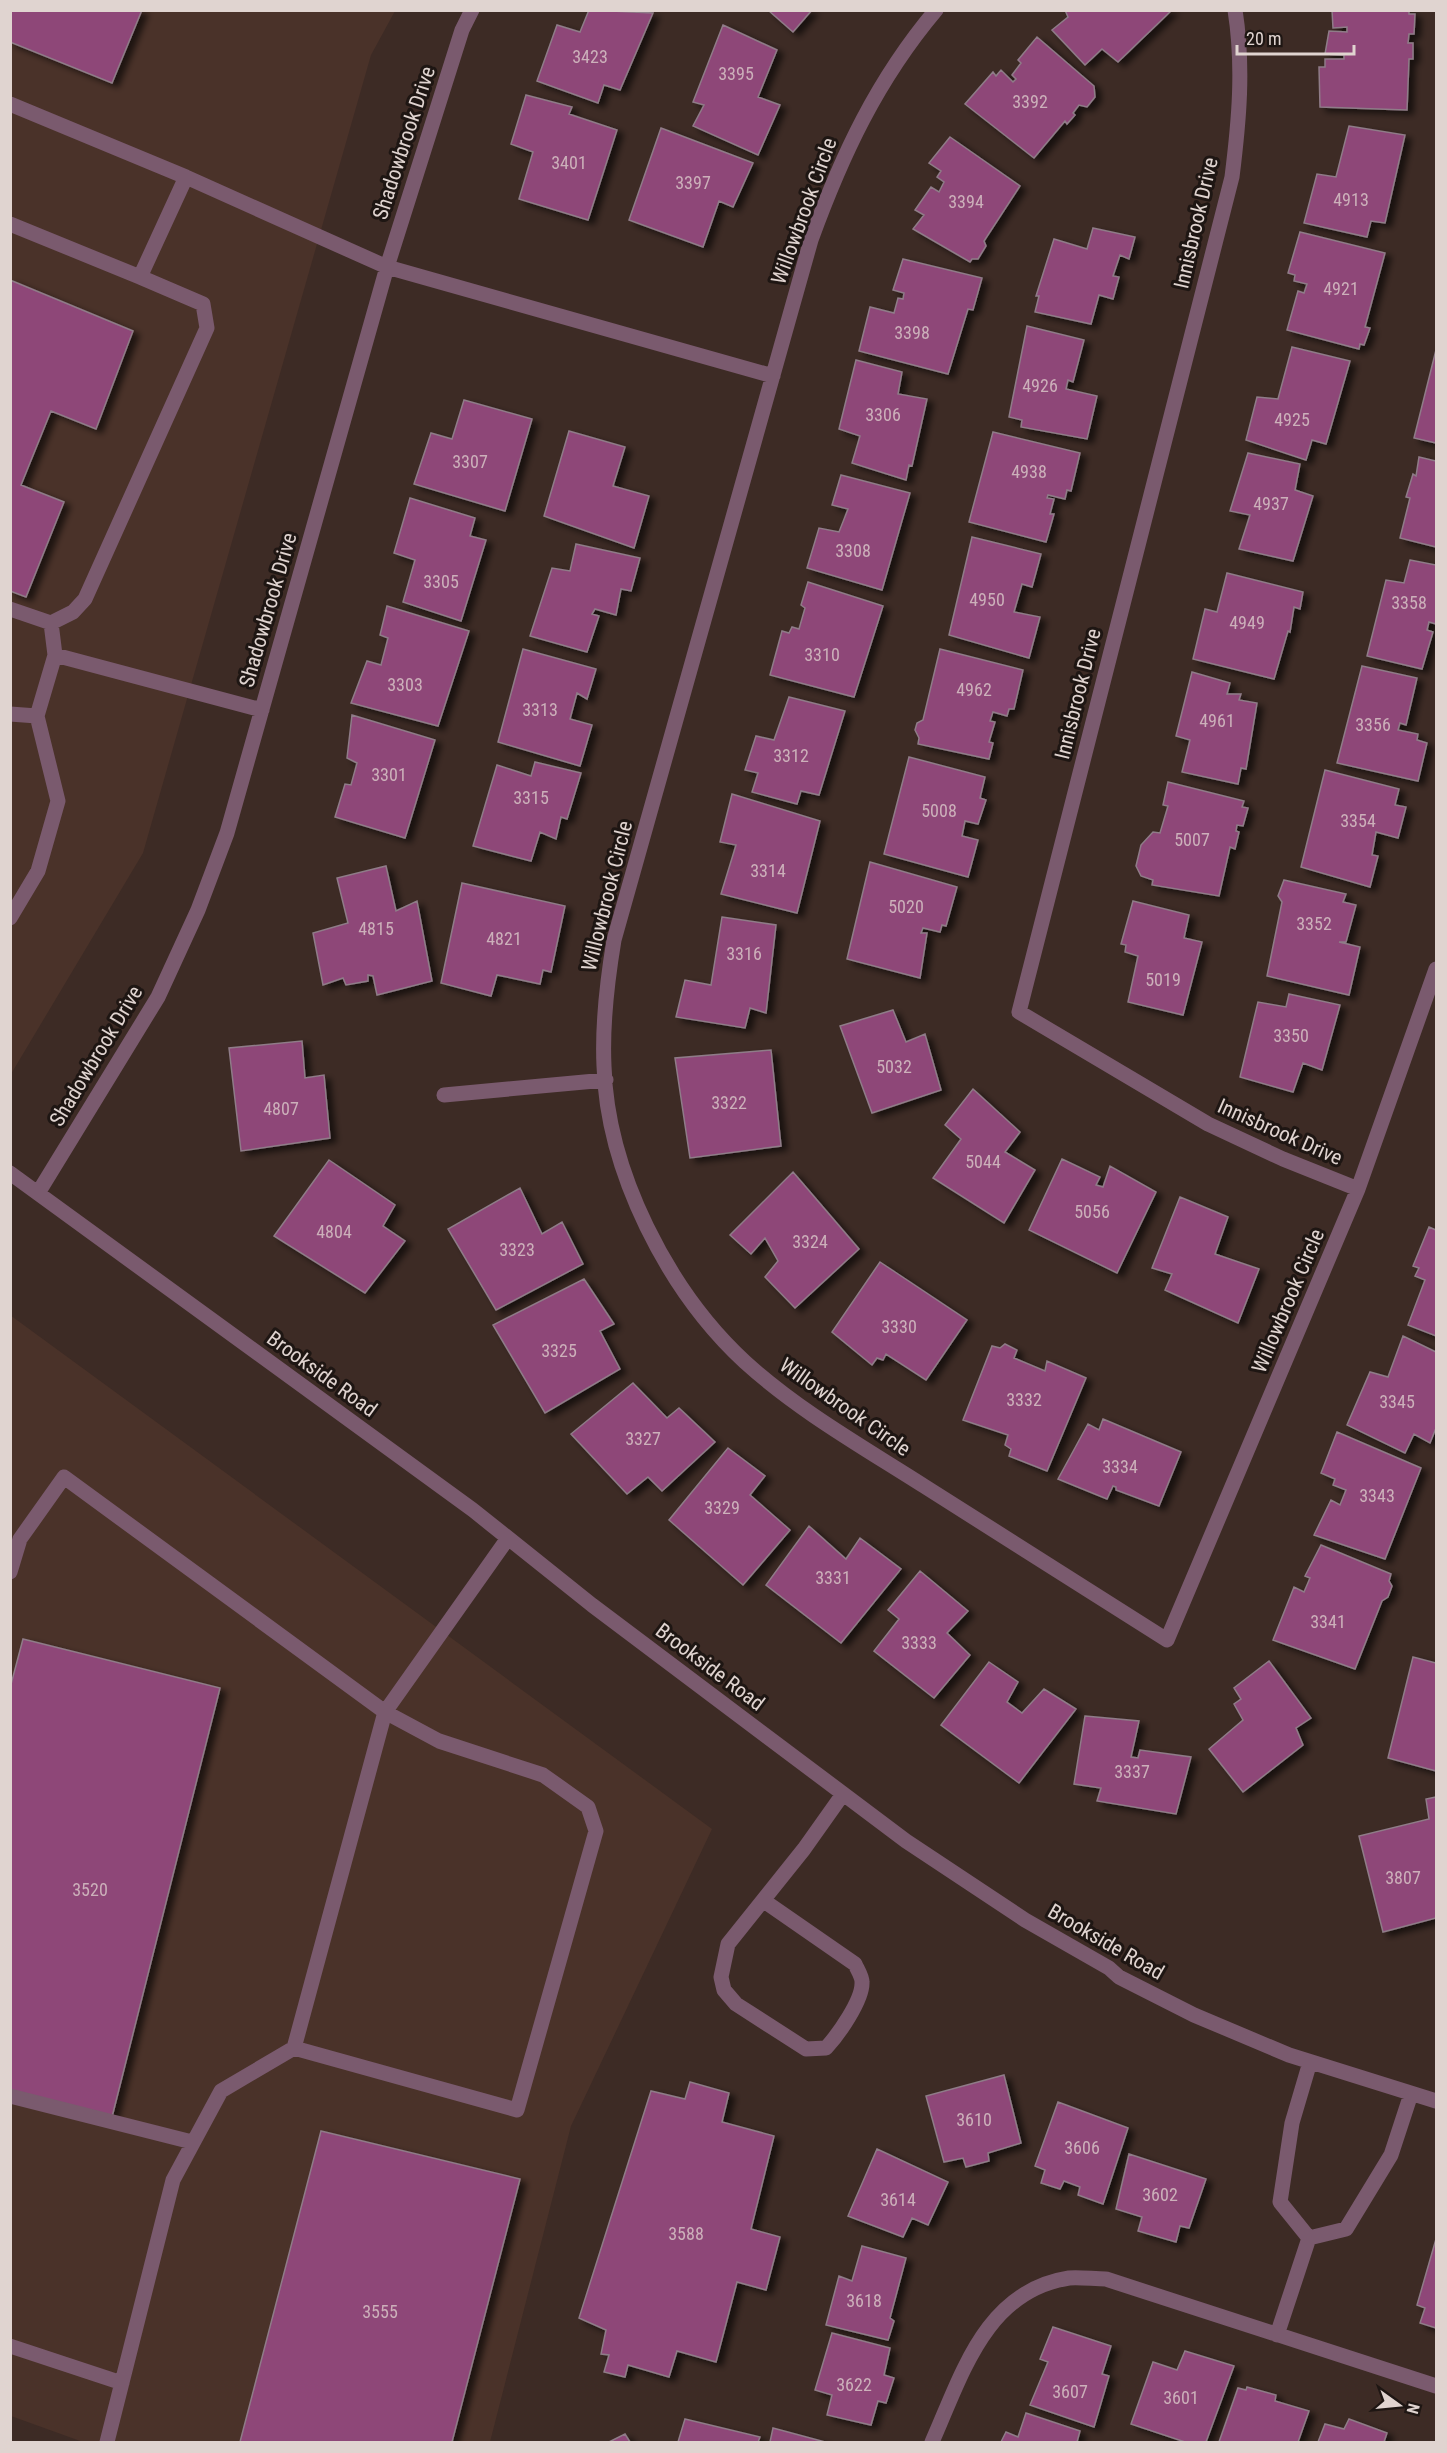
<svg xmlns="http://www.w3.org/2000/svg" width="1447" height="2453" font-family="'Roboto Condensed',sans-serif">
  <style>
    .built { fill: #4a3229 }
    .building { fill: #8e4678; stroke: #8f7c88; stroke-width: 1.5; filter: url(#shadow) }
    .lines { fill: none; stroke-linecap: round; stroke-linejoin: round }
    .minor { stroke: #7a5a6e; stroke-width: 15 }
    .labels { text-anchor: middle; dominant-baseline: central; stroke-width: 6; stroke-linejoin: round; paint-order: stroke }
    .number-label { font-size: 18px; fill: #ccb0ba }
    .street-label { font-size: 21px; fill: #e0d4d0; stroke: #1e1613 }
  </style>
  <defs>
    <filter id="shadow"><feDropShadow dx="6" dy="4" stdDeviation="3" flood-color="#0009"/></filter>
  </defs>
  <rect width="100%" height="100%" fill="#3d2b25"/>
  <path class="built" d="M11,11H395L371,55L143,853L11,1074Z
    M10,1315L712,1829L571,2126L490,2442H83L11,2416Z"/>
  <path class="building" d="M10,10H142L112,83L10,42Z
    M589,10L653,13L620,90L604,85L598,103L537,81L557,25L580,32Z
    M768,10H812L793,32Z
    M1172,10L1118,62L1102,49L1085,65L1052,30L1068,17L1065,10Z
    M1332,10H1409V14H1415L1414,34H1409L1408,43H1413V59H1409L1407,110L1320,107L1319,67H1325V59H1344V55L1325,54L1329,31L1347,32V27L1333,28Z
    M723,25L777,50L758,97L780,105L758,155L693,126L704,105L693,102Z
    M1037,37L1094,86L1095,97L1087,107L1079,105L1073,113L1075,115L1067,124L1065,121L1034,158L965,104L993,72L996,76L1001,70L1013,82L1016,79L1012,75L1021,63L1018,60Z
    M526,95L572,107L569,114L617,130L588,220L519,199L533,152L511,144Z
    M1349,126L1405,135L1385,223L1371,221L1367,237L1304,223L1317,174L1336,177Z
    M661,128L753,163L733,207L719,201L703,247L629,220Z
    M950,137L1020,186L984,241L986,246L978,259H972L970,262L913,229L924,215L915,210L931,187L939,192L944,182L937,177L941,171L929,163Z
    M1093,228L1135,237L1129,259L1120,255L1113,276L1119,277L1113,299L1099,295L1091,324L1035,312L1039,296H1036L1054,239L1087,249Z
    M1300,232L1385,253L1365,327L1370,328L1364,345L1360,344L1359,349L1287,330L1298,291L1304,293L1307,284L1294,281L1295,275L1288,273Z
    M903,259L982,278L973,310L968,309L948,374L859,351L870,307L894,313L898,298L903,299L904,293L893,290Z
    M10,280L133,331L96,429L51,411L21,485L64,502L26,597L10,591Z
    M1027,326L1084,340L1073,382L1068,380L1066,389L1097,396L1087,439L1021,427L1022,420L1009,417Z
    M1292,347L1350,361L1326,444L1312,440L1306,460L1246,440L1257,397L1278,399Z
    M1436,350V443L1414,438Z
    M856,360L902,372L898,394L927,399L912,466L909,465L906,480L852,463L860,436L839,429Z
    M464,400L532,419L505,511L414,484L431,433L452,439Z
    M569,431L625,447L613,486L649,496L634,548L544,516Z
    M993,432L1080,453L1071,491L1067,490L1065,499L1048,495L1047,498L1054,499L1050,514H1054L1046,542L969,522Z
    M1248,453L1300,464L1295,490L1313,496L1293,561L1239,549L1250,515L1230,511Z
    M1419,457L1436,461V547L1400,538L1410,498L1406,497L1413,474L1416,476Z
    M841,475L910,493L882,590L807,568L819,528L839,532L848,509L832,505Z
    M410,498L475,518L470,536L486,540L461,621L403,602L415,560L394,553Z
    M972,537L1041,554L1032,587L1022,584L1014,612L1040,617L1029,658L949,635Z
    M576,544L640,558L631,591L621,589L616,615L595,609L592,614L599,616L587,652L530,636L552,568L570,571Z
    M1410,560L1436,565V624L1429,622L1427,630L1433,632L1422,669L1367,656L1386,580L1404,583Z
    M1227,573L1303,592L1300,609L1294,607L1290,632L1288,631L1274,679L1193,659L1205,609L1217,612Z
    M808,582L883,606L854,697L770,675L782,631L789,633L792,627L799,629L805,608L801,605Z
    M387,606L469,631L438,726L351,703L367,661L381,665L388,638L380,635Z
    M523,649L596,669L587,699L577,693L570,719L592,725L580,766L498,742Z
    M940,649L1023,670L1014,709H1009L1007,716L993,712L990,721L995,722L989,742L993,743L989,759L918,744L919,738L915,730L917,723L923,720Z
    M1362,666L1417,678L1406,725L1400,723L1398,730L1418,734L1417,740L1427,743L1418,781L1337,763Z
    M1192,672L1230,683L1227,694H1241L1239,700L1257,703L1246,769L1241,768L1238,784L1182,772L1190,740L1176,736Z
    M789,697L845,711L819,795L801,791L797,804L752,792L758,773L745,770L756,736L774,740Z
    M352,715L435,740L405,838L335,817L345,784L351,785L357,763L347,758Z
    M909,757L985,777L980,798L986,800L978,824L965,821L962,836L978,840L968,877L884,854Z
    M535,762L581,773L567,819L561,817L556,839L540,832L531,861L473,846L497,765L531,776Z
    M1325,770L1399,789L1395,805L1406,807L1398,838L1376,832L1372,855L1378,856L1370,887L1301,867Z
    M1168,782L1244,801L1242,807L1248,808L1243,826L1237,825L1236,831L1239,832L1235,849L1230,847L1219,896L1152,885L1153,880L1141,876L1136,866L1141,845L1153,832L1160,833L1168,806L1163,805Z
    M732,794L820,821L797,913L721,894L736,845L720,842Z
    M870,862L957,887L946,926L942,925L940,932L923,928L921,933H927L920,978L847,959Z
    M386,866L396,911L417,901L432,981L377,995L373,976L368,975V981L346,985L343,978L323,985L313,933L348,923L337,878Z
    M1284,880L1346,894L1343,902L1356,905L1346,942H1339L1360,947L1349,995L1267,976L1282,902L1278,896Z
    M462,883L565,906L551,972L543,970L540,984L497,975L491,996L441,983Z
    M1133,901L1189,915L1184,938L1202,942L1183,1015L1128,1002L1138,956L1125,952L1126,945L1121,944Z
    M722,917L776,925L766,1013L750,1008L745,1028L676,1017L685,980L711,985Z
    M1289,994L1340,1005L1322,1070L1303,1063L1293,1092L1240,1077L1258,1002L1286,1007Z
    M893,1010L906,1042L925,1034L941,1090L872,1113L840,1026Z
    M302,1041L305,1078L324,1075L330,1138L241,1151L229,1048Z
    M771,1050L781,1146L690,1158L675,1058Z
    M973,1089L1020,1132L1005,1152L1035,1170L1004,1223L933,1178L961,1139L945,1125Z
    M1062,1159L1100,1177L1096,1185L1103,1187L1110,1166L1156,1192L1117,1273L1029,1230Z
    M329,1160L395,1205L383,1226L405,1241L365,1293L274,1236Z
    M793,1172L859,1249L795,1308L765,1277L778,1261L765,1238L751,1254L730,1235Z
    M520,1188L542,1234L562,1222L583,1264L496,1310L448,1229Z
    M1180,1197L1228,1217L1215,1254L1259,1269L1238,1323L1165,1290L1172,1274L1152,1268Z
    M1429,1227L1436,1230V1336L1408,1325L1425,1280L1415,1276L1419,1268L1413,1266Z
    M880,1262L967,1320L926,1380L886,1354L883,1360L877,1358L872,1365L832,1332Z
    M584,1279L614,1324L600,1331L620,1369L545,1413L493,1325Z
    M1403,1336L1436,1352V1428L1430,1443L1414,1434L1405,1453L1347,1425L1370,1372L1388,1377Z
    M1005,1344L1017,1350L1014,1358L1045,1371L1047,1361L1086,1378L1047,1471L1009,1456L1011,1449L1005,1445L1008,1435L963,1420L992,1346L1000,1348Z
    M633,1383L667,1418L679,1408L715,1442L662,1491L648,1477L627,1494L571,1434Z
    M1103,1419L1181,1452L1159,1506L1116,1490V1487L1113,1486L1107,1499L1058,1479L1088,1424L1099,1430Z
    M1337,1432L1421,1468L1385,1559L1314,1535L1331,1500L1340,1505L1346,1490L1333,1485L1335,1479L1321,1473Z
    M728,1448L765,1476L750,1495L790,1530L743,1585L669,1520Z
    M809,1526L846,1559L860,1538L901,1569L841,1643L766,1585Z
    M1321,1545L1391,1574L1389,1581L1392,1586L1388,1597L1382,1601L1355,1669L1273,1640L1294,1587L1304,1592L1310,1578L1305,1576Z
    M920,1571L968,1611L947,1633L970,1655L934,1698L874,1651L899,1619L888,1610Z
    M23,1639L220,1688L112,2117L10,2090V1688Z
    M1413,1657L1436,1663V1771L1388,1758Z
    M1269,1661L1311,1718L1296,1728L1303,1745L1243,1792L1209,1749L1243,1720L1234,1704L1241,1699L1234,1688Z
    M989,1662L1018,1682L1007,1702L1022,1713L1044,1689L1076,1709L1019,1783L941,1725Z
    M1085,1716L1139,1721L1131,1757L1138,1758L1140,1750L1191,1757L1176,1814L1097,1801L1101,1788L1074,1784Z
    M1436,1797V1918L1383,1932L1359,1836L1429,1819L1426,1799Z
    M1004,2075L1021,2143L988,2153L989,2161L966,2167L963,2158L944,2162L926,2096Z
    M690,2082L729,2093L722,2122L774,2136L751,2229L780,2237L766,2290L737,2282L716,2362L677,2351L669,2377L628,2365L625,2377L604,2372L609,2355L601,2354L606,2330L579,2318L651,2091L685,2099Z
    M1058,2102L1128,2128L1103,2204L1078,2195L1080,2187L1064,2181L1060,2189L1041,2183L1045,2170L1035,2166Z
    M321,2131L520,2179L452,2442H240Z
    M877,2149L948,2182L928,2225L912,2218L903,2237L848,2216Z
    M1129,2154L1206,2179L1189,2228L1180,2226L1176,2242L1138,2231L1142,2217L1116,2209Z
    M1436,2239V2328L1420,2323L1425,2308L1417,2305Z
    M862,2246L906,2258L890,2318L894,2321L888,2340L826,2325L839,2276L852,2281Z
    M1053,2327L1111,2346L1102,2374L1109,2376L1094,2427L1030,2405L1048,2362L1040,2359Z
    M832,2333L890,2348L884,2375L894,2378L886,2403L878,2401L871,2425L827,2415L832,2395L815,2390Z
    M1185,2351L1234,2366L1206,2442H1185L1131,2424L1153,2362L1177,2370Z
    M1247,2387L1276,2395L1275,2401L1309,2411L1298,2442H1219L1238,2388L1246,2390Z
    M1026,2413L1080,2431L1077,2442H1001L1006,2432L1018,2437Z
    M685,2419L760,2437L758,2442H678Z
    M1349,2419L1387,2433L1384,2442H1318L1325,2424L1344,2429Z
    M773,2428L825,2442H770Z
    M625,2434L630,2442H609Z"/>
  <g class="lines">
    <path class="minor" d="M936,10C877,80 842,155 811,240L614,940C607,982 602,1024 604,1066C607,1171 668,1291 745,1362C799,1411 863,1447 924,1486C1005,1538 1086,1589 1167,1640L1358,1189L1436,969
      M1235,10C1244,67 1239,121 1232,177L1019,1012L1208,1124L1283,1159L1358,1189
      M10,104L186,177L387,267L773,376
      M10,224L140,277
      M10,609L51,623L55,655L262,710
      M51,623L73,612L85,599L207,328L203,304L140,277L186,177
      M10,714L37,716L58,801L38,871L10,918
      M37,716L55,655
      M444,1095L606,1080
      M10,1173L473,1510L592,1605L906,1841L1025,1920L1109,1968L1119,1977L1194,2015L1289,2055L1436,2101
      M38,1193L158,997L198,910L227,833L387,267L462,30L472,10
      M10,1572L20,1539L64,1477L385,1712L439,1741L543,1775L588,1807L596,1831L517,2110L294,2048
      M764,1901L855,1964C857,1969 862,1976 862,1982C863,2000 838,2035 826,2048L806,2049L736,2004L724,1990L721,1977L728,1944L804,1849L843,1794
      M10,2096L192,2142
      M1309,2238L1280,2202L1292,2123L1310,2062
      M1309,2238L1346,2229L1391,2155L1411,2094
      M1277,2335L1309,2238
      M10,2346L122,2383
      M107,2442L173,2180L221,2091L294,2048L385,1712L508,1538
      M932,2442C962,2375 985,2291 1069,2278C1080,2277 1094,2279 1106,2279L1436,2386"/>
  </g>
  <g class="labels">
    <g class="number-label">
      <text x="590" y="56">3423</text>
      <text x="736" y="73">3395</text>
      <text x="1030" y="101">3392</text>
      <text x="569" y="162">3401</text>
      <text x="693" y="182">3397</text>
      <text x="1351" y="199">4913</text>
      <text x="966" y="201">3394</text>
      <text x="1341" y="288">4921</text>
      <text x="912" y="332">3398</text>
      <text x="1040" y="385">4926</text>
      <text x="883" y="414">3306</text>
      <text x="1292" y="419">4925</text>
      <text x="470" y="461">3307</text>
      <text x="1029" y="471">4938</text>
      <text x="1271" y="503">4937</text>
      <text x="853" y="550">3308</text>
      <text x="441" y="581">3305</text>
      <text x="987" y="599">4950</text>
      <text x="1409" y="602">3358</text>
      <text x="1247" y="622">4949</text>
      <text x="822" y="654">3310</text>
      <text x="405" y="684">3303</text>
      <text x="974" y="689">4962</text>
      <text x="540" y="709">3313</text>
      <text x="1217" y="720">4961</text>
      <text x="1373" y="724">3356</text>
      <text x="791" y="755">3312</text>
      <text x="389" y="774">3301</text>
      <text x="531" y="797">3315</text>
      <text x="939" y="810">5008</text>
      <text x="1358" y="820">3354</text>
      <text x="1192" y="839">5007</text>
      <text x="768" y="870">3314</text>
      <text x="906" y="906">5020</text>
      <text x="1314" y="923">3352</text>
      <text x="376" y="928">4815</text>
      <text x="504" y="938">4821</text>
      <text x="744" y="953">3316</text>
      <text x="1163" y="979">5019</text>
      <text x="1291" y="1035">3350</text>
      <text x="894" y="1066">5032</text>
      <text x="729" y="1102">3322</text>
      <text x="281" y="1108">4807</text>
      <text x="983" y="1161">5044</text>
      <text x="1092" y="1211">5056</text>
      <text x="334" y="1231">4804</text>
      <text x="810" y="1241">3324</text>
      <text x="517" y="1249">3323</text>
      <text x="899" y="1326">3330</text>
      <text x="559" y="1350">3325</text>
      <text x="1024" y="1399">3332</text>
      <text x="1397" y="1401">3345</text>
      <text x="643" y="1438">3327</text>
      <text x="1120" y="1466">3334</text>
      <text x="1377" y="1495">3343</text>
      <text x="722" y="1507">3329</text>
      <text x="833" y="1577">3331</text>
      <text x="1328" y="1621">3341</text>
      <text x="919" y="1642">3333</text>
      <text x="1132" y="1771">3337</text>
      <text x="1403" y="1877">3807</text>
      <text x="90" y="1889">3520</text>
      <text x="974" y="2119">3610</text>
      <text x="1082" y="2147">3606</text>
      <text x="1160" y="2194">3602</text>
      <text x="898" y="2199">3614</text>
      <text x="686" y="2233">3588</text>
      <text x="864" y="2300">3618</text>
      <text x="380" y="2311">3555</text>
      <text x="854" y="2384">3622</text>
      <text x="1070" y="2391">3607</text>
      <text x="1181" y="2397">3601</text>
    </g>
    <g class="street-label">
      <text transform="translate(404 143) rotate(-72)">Shadowbrook Drive</text>
      <text transform="translate(804 211) rotate(-70)">Willowbrook Circle</text>
      <text transform="translate(1196 223) rotate(-77)">Innisbrook Drive</text>
      <text transform="translate(268 610) rotate(-74)">Shadowbrook Drive</text>
      <text transform="translate(1078 694) rotate(-76)">Innisbrook Drive</text>
      <text transform="translate(607 896) rotate(-76)">Willowbrook Circle</text>
      <text transform="translate(96 1056) rotate(-59)">Shadowbrook Drive</text>
      <text transform="translate(1280 1132) rotate(24)">Innisbrook Drive</text>
      <text transform="translate(1288 1301) rotate(-67)">Willowbrook Circle</text>
      <text transform="translate(322 1374) rotate(36)">Brookside Road</text>
      <text transform="translate(845 1407) rotate(35)">Willowbrook Circle</text>
      <text transform="translate(710 1667) rotate(37)">Brookside Road</text>
      <text transform="translate(1106 1942) rotate(30)">Brookside Road</text>
    </g>
  </g>
  <rect width="1447" height="2453" fill="none" stroke="#e0d4d0" stroke-width="24"/>
  <g transform="translate(1399 2405) rotate(105)" stroke="#1e1613" stroke-width="4.5" paint-order="stroke">
  <path d="M0-4.5L10 22L0 15L-10 22Z" fill="#e0d4d0"/>
  <text y="-9" font-size="16" font-weight="bold" text-anchor="middle" fill="#e0d4d0">N</text>
  </g>
  <path d="M1237 45v9h117v-9" fill="none" stroke="#e0d4d0" stroke-width="3"/>
  <text x="1246" y="45" font-size="18" fill="#e0d4d0" stroke="#1e1613" stroke-width="4.5" paint-order="stroke">20 m</text>
</svg>
